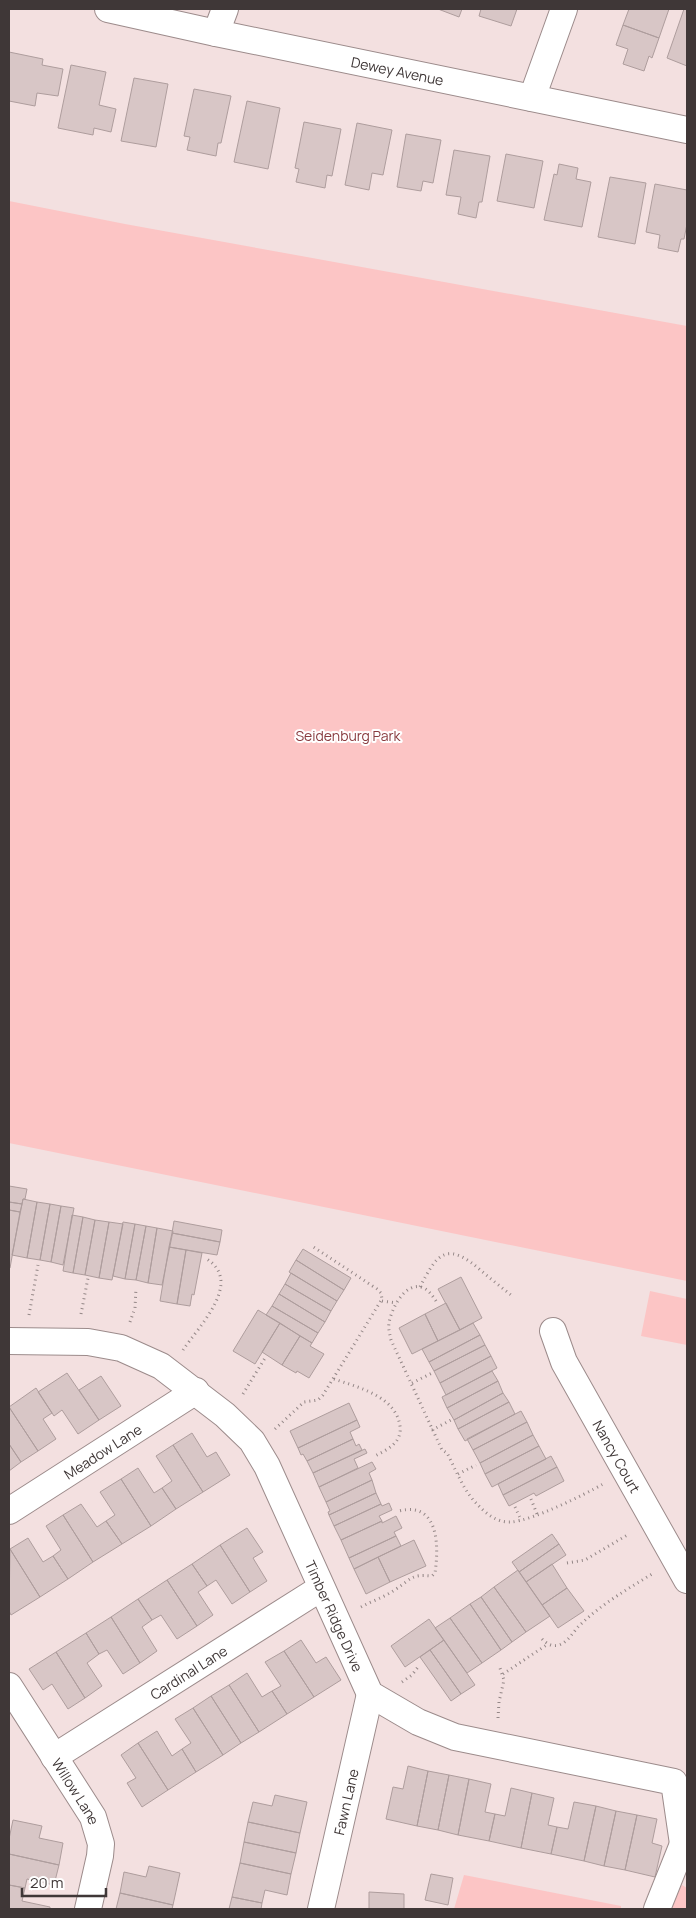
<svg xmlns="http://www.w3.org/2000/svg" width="696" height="1918" font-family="Manrope,sans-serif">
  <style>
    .green { fill: #fcc5c5 }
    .building { fill: #d8c6c6; stroke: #ae9d9d }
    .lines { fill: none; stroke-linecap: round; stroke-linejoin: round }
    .street-casing { stroke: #9c8b8b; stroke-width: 28 }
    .path { stroke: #948787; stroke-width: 3; stroke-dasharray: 1 4; stroke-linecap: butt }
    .street { stroke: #fff; stroke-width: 26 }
    .labels { text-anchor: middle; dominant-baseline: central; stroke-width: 4; stroke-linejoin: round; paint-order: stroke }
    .street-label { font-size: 14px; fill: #3f3737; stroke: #fff }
    .park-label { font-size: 14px; fill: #893b3f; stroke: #fff }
  </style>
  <rect width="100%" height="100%" fill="#f3e0e0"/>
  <path class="green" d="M9,201L125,224L687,326V1281L9,1143Z
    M650,1291L687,1299V1345L641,1336Z
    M464,1875L621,1906V1909H454Z
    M682,1885L687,1888V1909H667Z"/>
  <path class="building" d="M438,9H462L459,17Z
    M481,9H517L511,26L479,16Z
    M629,9H669L659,38L623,25Z
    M684,9H687V66L667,58Z
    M623,25L659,38L652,58L649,56L644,71L623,64L628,49L616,45Z
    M9,52L43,59L42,65L63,69L58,96L37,93L35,106L9,101Z
    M71,65L106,72L99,105L116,109L111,132L94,128L93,135L58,128Z
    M134,78L168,84L156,147L121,141Z
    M194,89L231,96L221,143H218L216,156L187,150L190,137L184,136Z
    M247,101L280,108L268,169L234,162Z
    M304,122L341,129L332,176L327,175L325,188L296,182L299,169L295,168Z
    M357,123L392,130L383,175L372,173L369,190L345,185Z
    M406,134L441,140L433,183L423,181L421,191L397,187Z
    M454,150L490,156L482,202H479L476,218L458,214L461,197L446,195Z
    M506,154L543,161L534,208L497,201Z
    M559,164L578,168L576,179L591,182L582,227L544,220L554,174L557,175Z
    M610,177L646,183L635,244L598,237Z
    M655,184L687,190V224L684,239H681L678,252L658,248L660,235L646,232Z
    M9,1186L27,1189L25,1199H23L22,1204L9,1202Z
    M23,1199L37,1202L27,1258L12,1255Z
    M9,1202L22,1204L20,1212L9,1210Z
    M37,1202L50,1204L40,1260L27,1258Z
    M50,1204L61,1206L51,1262L40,1260Z
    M61,1206L74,1208L63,1265L51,1262Z
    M9,1210L20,1212L10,1268L9,1267Z
    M72,1215L83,1217L73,1273L63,1271Z
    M83,1217L95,1220L85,1275L73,1273Z
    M95,1220L109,1222L99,1278L85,1275Z
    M174,1221L222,1230L220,1242L172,1233Z
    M109,1222L123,1224L112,1280L99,1278Z
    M123,1222L135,1224L125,1279L113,1276Z
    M135,1224L146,1226L136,1280L125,1279Z
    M146,1226L157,1228L148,1283L136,1280Z
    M157,1228L173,1231L162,1285L148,1283Z
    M172,1233L220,1242L217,1255L169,1247Z
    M169,1247L186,1250L177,1304L160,1301Z
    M303,1249L351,1278L344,1290L296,1260Z
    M186,1250L202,1253L194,1295L192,1294L190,1306L177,1304Z
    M296,1260L344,1290L337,1301L289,1272Z
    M291,1273L337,1301L331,1311L285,1284Z
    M461,1277L482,1318L460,1330L438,1289Z
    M285,1284L331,1311L325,1322L279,1294Z
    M279,1294L325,1322L318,1333L272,1306Z
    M446,1303L460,1330L438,1341L425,1314Z
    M272,1306L318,1333L312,1343L266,1315Z
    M258,1310L280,1323L255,1364L233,1351Z
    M425,1314L438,1341L412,1354L399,1328Z
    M280,1323L300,1336L282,1365L262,1352Z
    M473,1323L480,1335L429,1362L422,1349Z
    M480,1335L485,1345L434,1371L429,1362Z
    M300,1336L312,1343L310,1346L324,1354L309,1378L297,1371L296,1373L282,1365Z
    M485,1345L491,1356L440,1383L434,1371Z
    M491,1356L497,1368L446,1395L440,1383Z
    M492,1371L498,1381L447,1408L442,1397Z
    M67,1373L99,1420L78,1434L62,1410L54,1416L38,1392Z
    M101,1376L121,1406L99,1420L79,1390Z
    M498,1381L503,1393L454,1420L447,1408Z
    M36,1388L52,1413L43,1419L56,1439L38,1451L9,1407Z
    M503,1393L509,1402L458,1429L454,1420Z
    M509,1402L515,1414L465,1441L458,1429Z
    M349,1403L357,1420L298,1448L290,1431Z
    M9,1407L38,1451L21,1462L9,1444Z
    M521,1411L527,1422L473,1450L467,1439Z
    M357,1420L360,1427L350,1432L353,1439L307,1461L303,1454L301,1455L298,1448Z
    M527,1422L533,1435L480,1463L473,1450Z
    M192,1433L207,1457L216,1452L230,1475L203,1492L173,1445Z
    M533,1435L539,1446L485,1474L480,1463Z
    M353,1439L356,1446L359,1444L362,1450L313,1473L307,1461Z
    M9,1444L21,1462L9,1471Z
    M173,1445L203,1492L176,1509L162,1488L172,1481L156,1456Z
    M539,1446L546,1459L492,1487L485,1474Z
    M365,1449L367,1453L354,1459L358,1468L319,1487L313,1473Z
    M551,1456L557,1467L503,1495L498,1484Z
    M372,1462L376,1469L369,1473L372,1480L326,1502L319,1487Z
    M557,1467L564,1481L536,1496L534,1493L509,1506L503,1495Z
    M138,1468L154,1493L162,1488L176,1509L151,1526L121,1479Z
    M121,1479L151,1526L122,1544L106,1521L115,1515L100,1492Z
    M372,1480L376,1493L329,1515L328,1512L330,1511L326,1502Z
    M376,1493L381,1504L334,1526L329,1515Z
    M389,1503L392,1510L379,1516L382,1521L341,1540L334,1526L381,1504L382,1506Z
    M81,1504L97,1527L106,1521L122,1544L93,1562L63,1515Z
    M63,1515L93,1562L68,1579L53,1556L61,1550L46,1526Z
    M396,1516L402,1528L394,1532L396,1536L349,1558L341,1540L382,1521V1523Z
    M247,1528L263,1552L253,1558L267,1581L250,1592L220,1545Z
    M552,1534L559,1544L519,1572L512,1562Z
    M396,1536L401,1546L354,1569L349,1558Z
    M28,1538L43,1562L53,1556L68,1579L40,1597L10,1549Z
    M414,1540L426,1566L390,1582L378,1557Z
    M559,1544L566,1555L526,1582L519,1572Z
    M220,1545L250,1592L232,1604L216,1580L207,1586L192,1564Z
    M10,1549L40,1597L11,1615L9,1611Z
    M378,1557L390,1582L366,1594L354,1569Z
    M192,1564L207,1586L198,1592L213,1615L197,1626L167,1580Z
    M552,1564L567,1588L542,1605L526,1582Z
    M518,1570L550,1616L526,1632L494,1587Z
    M167,1580L197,1626L177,1639L161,1615L152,1620L138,1599Z
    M494,1587L526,1632L512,1642L481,1597Z
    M567,1588L584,1611L558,1628L542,1605Z
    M481,1597L512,1642L501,1650L470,1604Z
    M138,1599L152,1620L142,1627L157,1651L140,1663L111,1617Z
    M470,1604L501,1650L482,1663L450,1618Z
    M111,1617L140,1663L123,1674L107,1650L99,1654L86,1633Z
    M450,1618L482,1663L467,1673L435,1628Z
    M429,1619L444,1640L405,1667L391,1646Z
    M86,1633L99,1654L87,1663L102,1686L85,1698L56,1652Z
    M301,1640L316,1663L326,1657L341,1680L314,1697L284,1651Z
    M444,1640L475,1685L461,1694L430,1650Z
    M430,1650L461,1694L451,1701L420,1657Z
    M284,1651L314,1697L287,1714L272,1691L281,1686L265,1662Z
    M56,1652L85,1698L68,1709L52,1684L43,1690L29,1669Z
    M247,1673L262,1697L272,1691L287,1714L259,1732L229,1685Z
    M229,1685L259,1732L241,1743L211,1696Z
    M211,1696L241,1743L223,1755L193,1708Z
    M193,1708L223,1755L196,1772L182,1749L191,1743L175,1719Z
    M157,1731L172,1756L182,1749L196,1772L168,1790L138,1743Z
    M138,1743L168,1790L142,1807L127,1783L136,1778L121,1755Z
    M408,1766L428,1771L417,1826L386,1819L393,1787L403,1789Z
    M428,1771L449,1775L438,1830L417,1826Z
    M449,1775L469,1779L458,1835L438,1830Z
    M469,1779L491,1784L485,1812L495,1814L489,1841L458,1835Z
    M511,1788L532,1793L521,1848L489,1841L495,1814L505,1816Z
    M532,1793L554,1798L548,1825L557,1827L551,1854L521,1848Z
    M275,1795L307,1802L300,1833L248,1822L253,1802L272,1806Z
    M574,1802L596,1806L584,1861L551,1854L557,1827L568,1829Z
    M596,1806L616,1811L604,1866L584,1861Z
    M616,1811L637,1815L625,1870L604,1866Z
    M637,1815L657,1819L652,1843L662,1846L655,1877L625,1870Z
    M13,1820L42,1826L39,1838L63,1843L59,1865L9,1854V1839Z
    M248,1822L300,1833L296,1853L244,1842Z
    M244,1842L296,1853L291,1874L240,1863Z
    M9,1854L59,1865L54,1885L27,1879L25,1888L9,1885Z
    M240,1863L291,1874L287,1895L265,1890L262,1903L232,1897Z
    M149,1866L180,1873L173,1905L120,1893L124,1872L146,1877Z
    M431,1874L453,1878L448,1905L425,1900Z
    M9,1885L25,1888L22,1901L50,1907V1909H9Z
    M369,1892L404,1894V1909H369Z
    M120,1893L173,1905L172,1909H116Z
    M232,1897L262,1903L261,1909H229Z"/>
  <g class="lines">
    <defs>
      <g id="street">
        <path id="s1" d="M108,9L216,33L687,130"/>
        <path d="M216,33L225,9"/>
        <path d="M532,98L564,9"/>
        <path id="s2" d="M553,1331L564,1362L687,1580"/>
        <path id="s3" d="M9,1341L88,1342L121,1348L161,1366L225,1415L252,1441L267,1466L370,1694L418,1722L455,1737L674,1782L683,1844L687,1853"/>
        <path id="s4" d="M9,1511L196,1391"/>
        <path id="s5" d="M9,1686L93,1817L101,1844L100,1856L88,1909"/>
        <path id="s6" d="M54,1757L321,1588"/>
        <path id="s7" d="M321,1909L370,1694"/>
        <path d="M657,1909L683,1844"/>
      </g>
    </defs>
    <use href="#street" class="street-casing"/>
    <path class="path" d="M420,1287C436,1256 445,1241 477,1267C488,1277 500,1286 511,1295
      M382,1301L397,1303
      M436,1301C432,1295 428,1289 421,1287C404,1283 391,1310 389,1323C388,1329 390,1334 391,1340L442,1450L447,1453C456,1470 464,1492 478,1505C486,1514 498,1523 511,1522C531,1521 584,1495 603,1484
      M81,1314L88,1278
      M29,1315L38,1265
      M130,1322L135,1308L136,1288
      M183,1350C199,1326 245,1281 205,1258
      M334,1379C357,1387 396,1396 400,1426C402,1443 388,1449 375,1456
      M412,1383L432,1373
      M243,1394L265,1358
      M275,1429L304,1402L318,1400L323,1395L382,1299L381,1293L377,1289L312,1246
      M432,1430L451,1420
      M458,1474L476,1465
      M531,1499L537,1514
      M515,1507L521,1520
      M567,1563L585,1560L629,1534
      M361,1607C372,1601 385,1597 396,1589C412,1579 410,1574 432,1576L435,1573C439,1546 439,1501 399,1511
      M542,1639C547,1644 552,1647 559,1645C568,1642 573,1632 579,1626C600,1605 626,1590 652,1574
      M503,1674L548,1644
      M402,1682L412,1675L418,1667
      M498,1718L499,1702L504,1680L500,1668"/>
    <use href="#street" class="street"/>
  </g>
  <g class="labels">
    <g class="street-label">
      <text stroke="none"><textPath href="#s1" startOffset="296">Dewey Avenue</textPath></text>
      <text stroke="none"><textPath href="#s4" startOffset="111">Meadow Lane</textPath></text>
      <text stroke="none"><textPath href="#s2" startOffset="141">Nancy Court</textPath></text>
      <text stroke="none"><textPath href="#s3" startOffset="468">Timber Ridge Drive</textPath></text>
      <text stroke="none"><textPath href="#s6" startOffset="159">Cardinal Lane</textPath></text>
      <text stroke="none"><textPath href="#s5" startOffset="125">Willow Lane</textPath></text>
      <text stroke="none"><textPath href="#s7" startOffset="110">Fawn Lane</textPath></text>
    </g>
    <g class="park-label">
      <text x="348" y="735">Seidenburg Park</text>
    </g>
  </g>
  <rect width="696" height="1918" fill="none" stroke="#3f3737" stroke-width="20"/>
  <path d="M22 1888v8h84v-8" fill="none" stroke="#3f3737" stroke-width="2.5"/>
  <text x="30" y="1888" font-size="15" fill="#3f3737" stroke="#ffffff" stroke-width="4" paint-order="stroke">20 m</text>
</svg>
